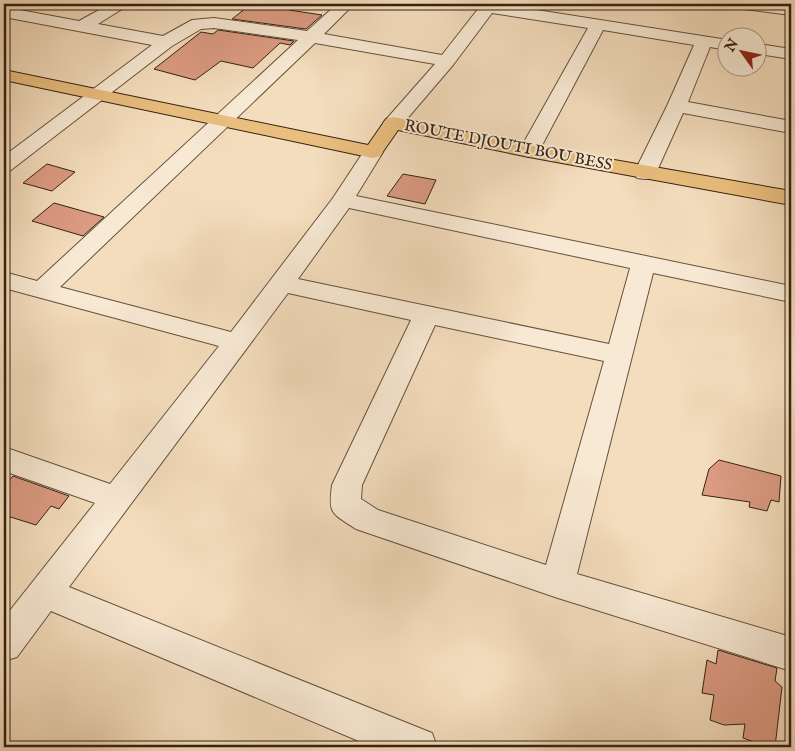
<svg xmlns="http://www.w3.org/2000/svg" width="795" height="751" font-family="'IM FELL English',serif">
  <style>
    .building { fill: #dc9b83; stroke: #352211 }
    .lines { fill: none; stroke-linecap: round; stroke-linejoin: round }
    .minor-casing { stroke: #65513c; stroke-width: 2 }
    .major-casing { stroke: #352211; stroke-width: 2 }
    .minor { fill: #f8e9d4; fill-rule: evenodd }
    .major { fill: #eabe7e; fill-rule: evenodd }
    .labels { text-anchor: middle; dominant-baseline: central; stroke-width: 4; stroke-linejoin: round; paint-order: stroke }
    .far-street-label { font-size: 16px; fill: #352211; stroke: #f8e9d4 }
  </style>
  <rect width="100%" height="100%" fill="#f4ddbd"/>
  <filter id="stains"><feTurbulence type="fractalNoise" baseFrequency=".004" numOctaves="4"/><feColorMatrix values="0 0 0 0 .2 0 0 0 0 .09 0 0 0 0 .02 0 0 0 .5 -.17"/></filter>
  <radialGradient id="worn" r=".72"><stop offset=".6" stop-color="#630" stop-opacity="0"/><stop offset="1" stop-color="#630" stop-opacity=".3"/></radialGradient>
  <path class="building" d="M251,4H295L289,10L322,15L306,29L232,19Z
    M218,30L294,41L290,45L280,43L253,68L221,61L195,80L154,69L201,32L213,34Z
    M47,164L75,172L52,191L23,183Z
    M403,174L436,180L425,204L387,196Z
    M54,203L104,217L83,236L32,221Z
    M719,460L781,476L779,502L771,500L767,511L749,507L750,502L702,495L709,469Z
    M13,476L69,496L59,509L51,506L36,525L4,515V486Z
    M718,650L777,668L775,681L782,687L775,747H768L743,738L745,724L724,725L710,720L714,695L702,693L707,660L716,664Z"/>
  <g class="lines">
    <defs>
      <path id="minor" d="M110,4H130L98,24L163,36L192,20L214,18L307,31L337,4H354L324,34L442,55L482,4H498L728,40V50L710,47L688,102L791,121V133L683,113L656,173L653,178L645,179L637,178L634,173L667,106L694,45L603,30L539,151L536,155L529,157L522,155L519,151L588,28L492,13L453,65L400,127H386L383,123L435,64L315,43L60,287L231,332L333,198L366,148L373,146L380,148L383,152L356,196L791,286V302L653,273L577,574L791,637V671L558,598L356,529C332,513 328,515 332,485L411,320L288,293L69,587L432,733L437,747H373L51,611L17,657L4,661V618L95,503L4,471V447L110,484L219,346L4,288V272L37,281L298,40L214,28L201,29L172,46L11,170L4,172V156L152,45L4,17V7L79,21ZM349,208L630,268L609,344L298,279ZM435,325L604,361L546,565L378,510L361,499L362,485Z
        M736,4L791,5V15L744,9Z
        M758,44L791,49V59L758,54Z"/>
      <path id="major" d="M4,70L368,145L386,119L393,117L529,145L791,191V205L529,157L398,130L380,156L373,158L4,80Z"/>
    </defs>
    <use href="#minor" class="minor-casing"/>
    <use href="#major" class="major-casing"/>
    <use href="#minor" class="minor"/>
    <use href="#major" class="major"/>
  </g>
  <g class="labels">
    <g class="far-street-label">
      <text transform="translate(508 146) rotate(11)">ROUTE DJOUTI BOU BESS</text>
    </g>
  </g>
  <rect width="795" height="751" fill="none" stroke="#f4ddbd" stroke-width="20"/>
  <rect x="5" y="5" width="785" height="741" fill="none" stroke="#352211" stroke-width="2.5"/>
  <rect x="10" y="10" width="775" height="731" fill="none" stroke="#352211"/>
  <g transform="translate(742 52) rotate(303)"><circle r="24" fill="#f8e9d4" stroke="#aa9986"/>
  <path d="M0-4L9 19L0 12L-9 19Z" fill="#8f2418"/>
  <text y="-8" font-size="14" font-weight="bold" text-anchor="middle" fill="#352211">N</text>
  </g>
  <rect width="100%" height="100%" filter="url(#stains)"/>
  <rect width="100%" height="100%" fill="url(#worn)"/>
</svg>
